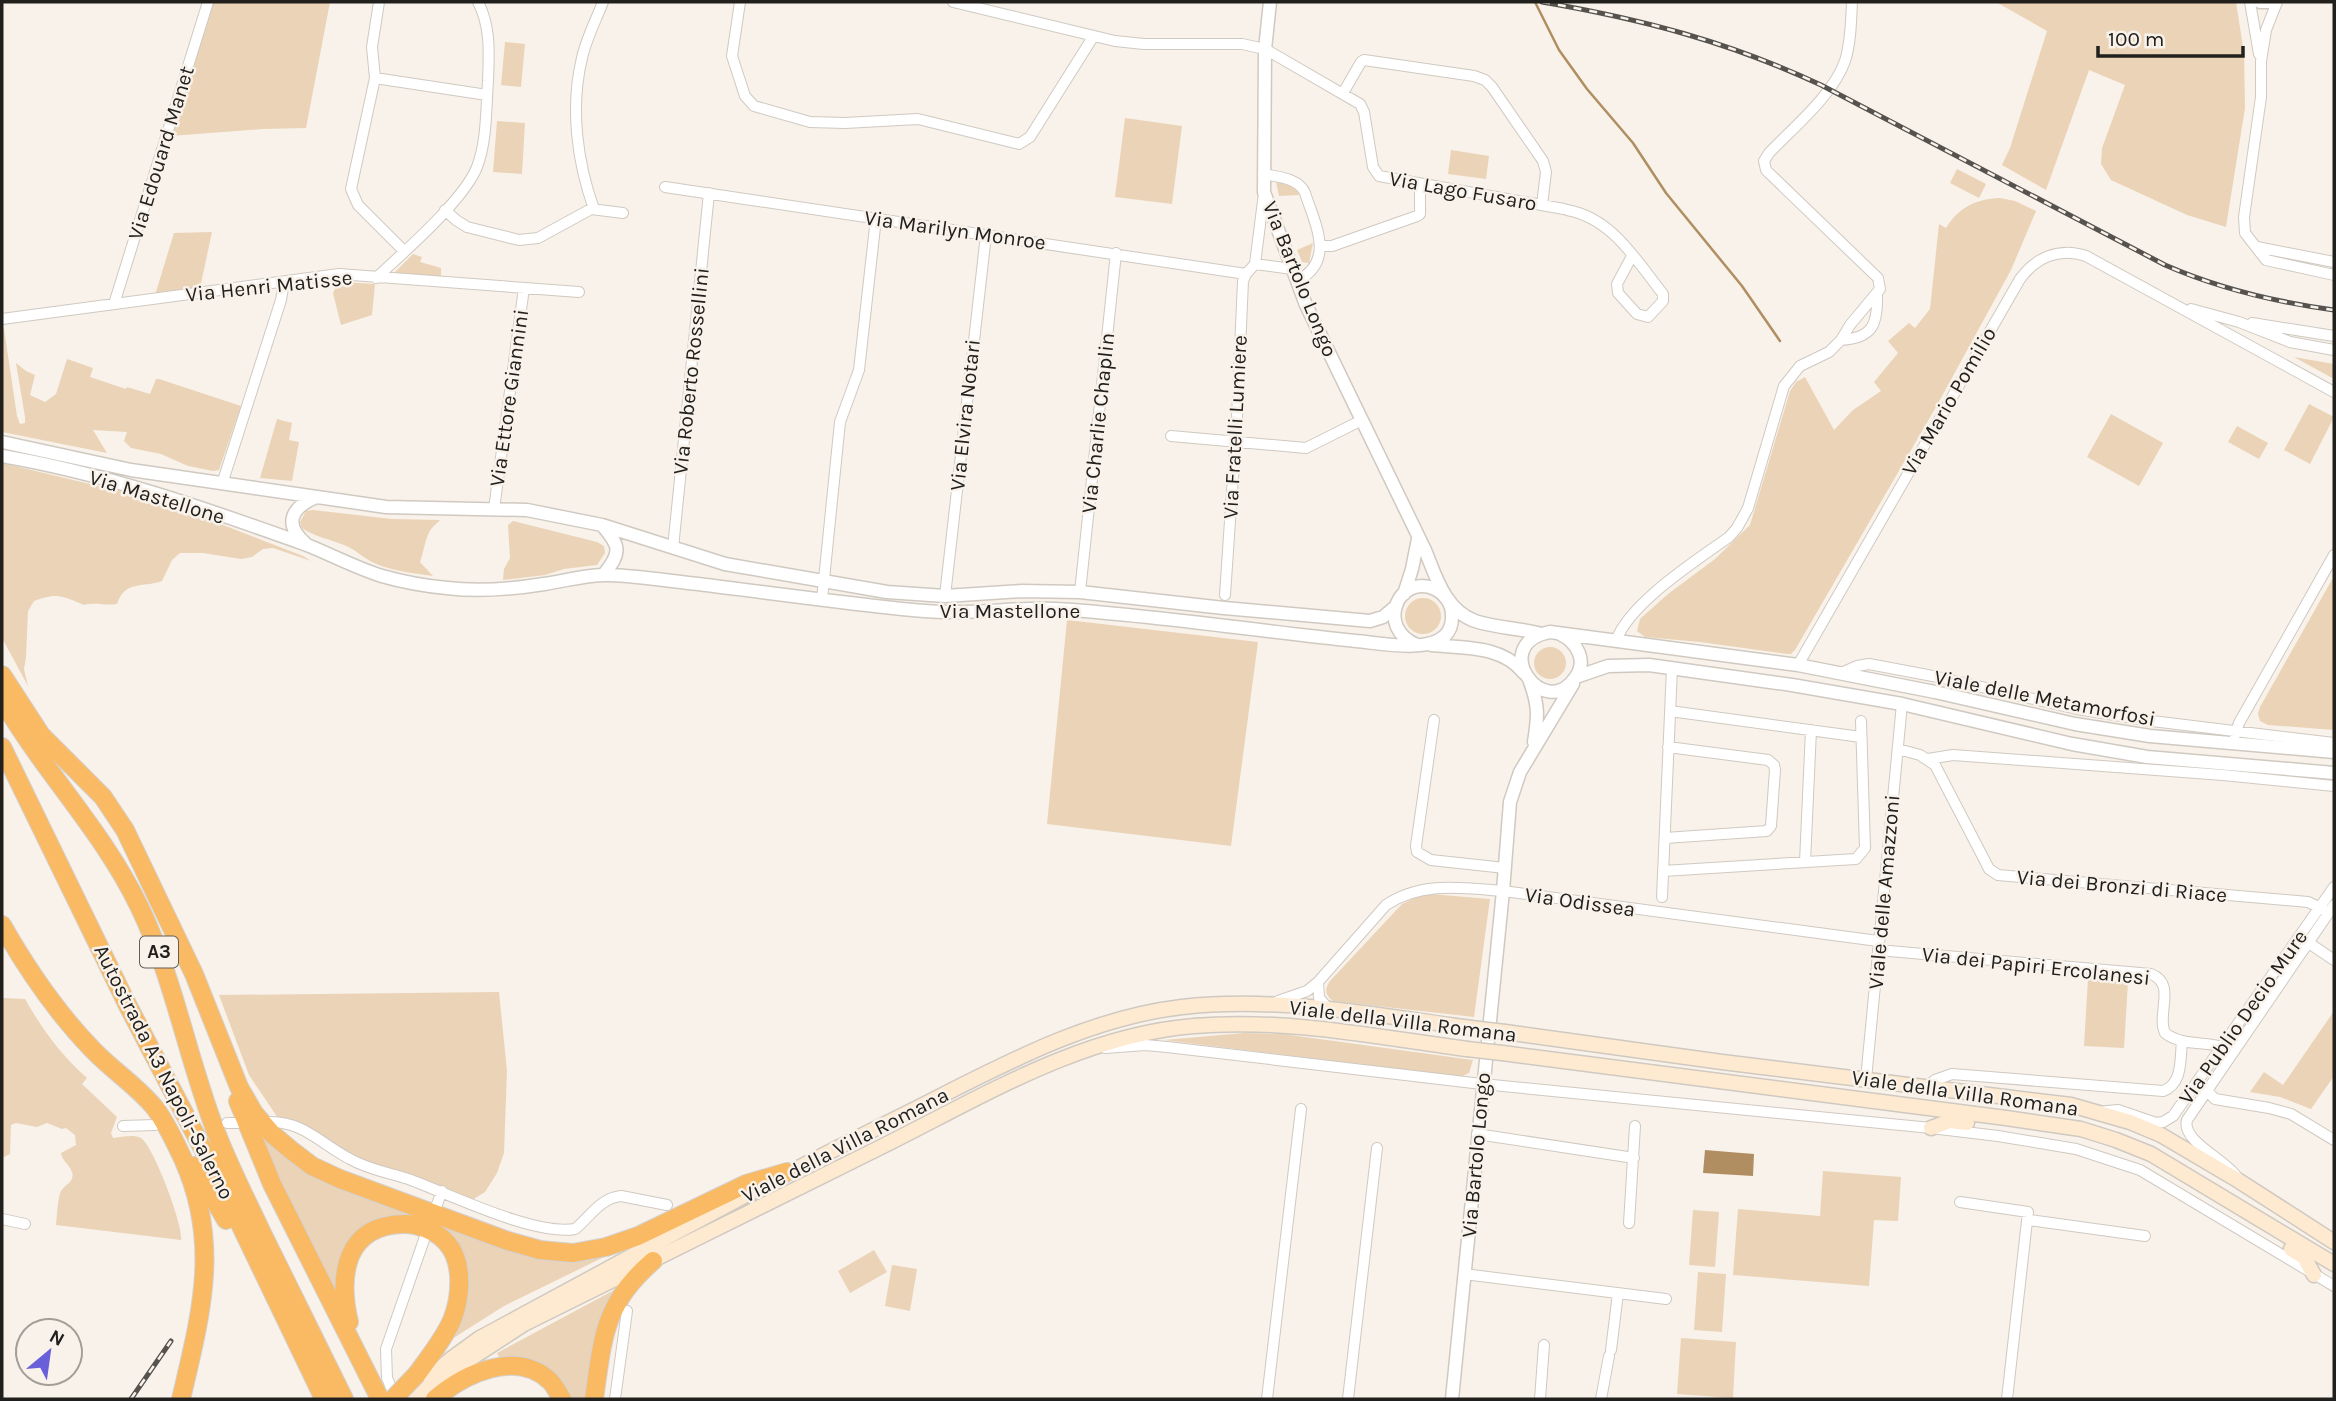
<svg xmlns="http://www.w3.org/2000/svg" width="2336" height="1401" font-family="Karla,sans-serif">
  <style>
    .green { fill: #ebd3b7 }
    .water { fill: #b18e62 }
    .lines { fill: none; stroke-linecap: round; stroke-linejoin: round }
    .stream { stroke: #b18e62; stroke-width: 2.5 }
    .minor-casing { stroke: #cfc9c1; stroke-width: 12 }
    .tertiary-casing { stroke: #cfc9c1; stroke-width: 15 }
    .secondary-casing { stroke: #cfc9c1; stroke-width: 17 }
    .motorway-casing { stroke: #d3d2d2; stroke-width: 20 }
    .minor { stroke: #fff; stroke-width: 10 }
    .tertiary { stroke: #fff; stroke-width: 12 }
    .secondary { stroke: #feead0; stroke-width: 14 }
    .motorway { stroke: #fab963; stroke-width: 18 }
    .rail-casing { stroke: #56534f; stroke-width: 5 }
    .rail { stroke: #f8f2ea; stroke-width: 2.5; stroke-dasharray: 8; stroke-linecap: butt }
    .secondary-bridge-casing { stroke: #cfc9c1; stroke-width: 17; stroke-linecap: butt }
    .motorway-bridge-casing { stroke: #d3d2d2; stroke-width: 20; stroke-linecap: butt }
    .secondary-bridge { stroke: #feead0; stroke-width: 14 }
    .motorway-bridge { stroke: #fab963; stroke-width: 18 }
    .labels { text-anchor: middle; dominant-baseline: central; stroke-width: 5; stroke-linejoin: round; paint-order: stroke }
    .shield { fill: #f8f2ea; stroke: #625f5a; stroke-width: 2 }
    .shield-label { font-size: 19px; font-weight: bold; fill: #22201d }
    .street-label { font-size: 21px; fill: #22201d; stroke: #f8f2ea }
  </style>
  <rect width="100%" height="100%" fill="#f8f2ea"/>
  <path class="green" d="M210,2H330L306,128L263,129L171,136Z
    M1996,2H2236L2244,53L2245,108L2226,227L2187,215L2111,180L2101,164L2102,148L2125,85L2089,70L2046,190L2002,165L2010,148L2047,31Z
    M505,42L525,44L521,87L501,85Z
    M1125,118L1182,126L1172,204L1115,197Z
    M497,121L525,123L522,174L493,172Z
    M1451,150L1489,156L1486,179L1448,174Z
    M1957,169L1986,184L1979,198L1950,183Z
    M1276,182C1285,183 1296,183 1299,195L1279,196Z
    M2000,198L2015,201L2036,211L2011,270L1936,407L1795,650L1791,654H1787L1700,642L1645,637L1637,631L1640,619L1668,594L1715,559L1750,525L1790,391L1796,382L1805,377L1834,430L1853,410L1881,391L1874,382L1898,353L1888,341L1909,323L1915,328L1930,309L1939,224L1946,228C1959,207 1976,199 2000,198Z
    M212,232L200,288L155,295L174,233Z
    M1313,243L1309,263L1302,262L1297,250Z
    M413,254L422,257L420,262L441,268V277L393,274Z
    M342,282L375,284L372,315L341,325L333,293L338,283Z
    M2,328L4,329L17,416L20,424L25,423V417L16,363L26,371L35,375L30,395L45,402L56,394L67,359L93,368L90,377L126,389L127,387L150,394L156,379H159L241,406L219,470L213,471L188,466L161,454L131,448L124,441L127,432L93,430L107,453L2,432Z
    M2294,357L2334,364V379Z
    M2309,404L2334,417L2310,464L2284,450Z
    M2111,414L2163,443L2139,486L2087,457Z
    M277,419L292,423L289,440L299,442L292,481L260,478Z
    M2237,426L2268,443L2259,459L2228,442Z
    M2,463L161,501L303,556L311,561L273,548L263,549L252,557L241,559L203,553H180L172,560L162,581C142,588 125,580 117,604C105,606 96,602 84,605C62,596 58,592 34,601L28,611L26,657L24,669L28,686L2,638Z
    M313,510L392,519L440,520C438,523 434,525 432,528C425,536 424,552 420,562L433,576C413,573 390,571 372,562C362,557 355,549 344,545C329,539 315,537 302,528L300,522L306,511Z
    M513,521L597,542L604,546L605,553L597,565L564,569L545,575L503,580L504,569L510,558L508,525Z
    M2334,576V730L2268,725L2260,721L2258,714L2260,707Z
    M1405 616a18 18 0 1 1 36 0a18 18 0 1 1-36 0Z
    M1067,620L1258,642L1231,846L1047,824Z
    M1534 663a16 16 0 1 1 32 0a16 16 0 1 1-32 0Z
    M1431,894L1490,899L1474,1017L1333,1001C1325,995 1324,990 1330,981L1402,904L1417,897Z
    M2088,979L2128,982L2124,1048L2084,1046Z
    M499,992L507,1071L504,1153L497,1173L485,1192L472,1200L357,1161L326,1138L290,1119L278,1118L249,1075L219,995Z
    M2,998L25,999C42,1029 61,1055 87,1078L82,1084L117,1117L111,1133L113,1138C122,1137 133,1134 141,1138C153,1145 184,1227 181,1240L56,1225C57,1216 58,1196 61,1191C65,1184 75,1182 72,1172C69,1164 62,1161 61,1153L76,1145L75,1135L66,1128L62,1129L47,1123L37,1127L16,1123L11,1125L10,1154L2,1158Z
    M2334,1011V1076L2311,1109L2280,1097L2250,1092L2264,1072L2283,1085Z
    M1244,1033L1283,1034L1473,1060L1469,1073L1460,1077L1164,1040Z
    M259,1127L286,1153L455,1224L608,1255L504,1306L444,1344L461,1302L447,1236L374,1224L337,1295L257,1132Z
    M1823,1171L1901,1177L1898,1221L1874,1220L1869,1286L1733,1275L1738,1209L1820,1216Z
    M1693,1210L1719,1212L1715,1267L1689,1265Z
    M874,1250L887,1272L850,1293L838,1271Z
    M892,1265L917,1269L910,1311L885,1306Z
    M1698,1272L1726,1274L1722,1332L1694,1330Z
    M618,1288L588,1399H567L500,1359L497,1353Z
    M1681,1338L1736,1342L1733,1398L1677,1394Z"/>
  <path class="water" d="M1705,1150L1754,1154L1753,1176L1703,1173Z"/>
  <g class="lines">
    <path class="stream" d="M1535,2L1559,50L1587,89L1633,143L1666,193L1742,286L1780,341"/>
    <defs>
      <path id="minor" d="M379,2L372,47L375,78L351,189L358,205L404,251
        M740,2L732,56L745,96L754,106L810,122L845,123L918,119L1019,144L1030,137L1093,37
        M953,2L1115,41L1144,44H1242L1265,49L1360,104L1364,112L1373,167L1379,176L1564,209
        M2250,2L2259,54
        M2277,2L2266,30L2261,61V97L2244,217L2245,233L2266,260L2334,275
        M375,78L487,95
        M1343,93L1361,62L1364,60L1474,76L1485,80L1492,87L1543,161L1546,172L1542,205
        M1263,174C1278,177 1299,178 1305,193C1315,224 1336,261 1297,281
        M665,187L1246,274
        M1264,193L1255,264L1292,269
        M594,209C577,162 570,107 582,58C586,39 596,20 603,2
        M445,210L456,220L467,227L519,240L538,238L591,209L623,213
        M1567,210C1612,218 1636,260 1663,294V301L1648,317L1637,314L1618,293L1617,284L1632,256
        M1321,246H1332L1417,216L1420,214V185
        M2257,247L2334,262
        M376,278C404,252 464,200 477,167C487,141 486,108 488,81C489,54 491,27 478,2
        M114,304L208,2
        M2191,309L2239,322L2290,342L2334,350
        M2,319L339,274L579,292
        M2252,323L2334,336
        M1841,340C1872,338 1878,325 1877,296
        M1171,436L1306,448L1362,420
        M222,484L281,300L284,282
        M494,509L524,288
        M673,548L709,193
        M1080,592L1116,253
        M1225,595L1237,417L1243,281L1246,274L1255,264
        M945,596L986,235
        M822,599L840,422L859,370L876,218
        M1616,641C1629,603 1696,561 1729,537L1737,528L1748,508L1784,386L1800,366L1829,352L1841,340L1850,325L1880,289L1878,278L1770,174L1766,170L1764,161L1769,153C1794,127 1833,95 1845,61C1851,42 1851,21 1852,2
        M1798,665L2020,279C2036,257 2060,247 2086,256L2334,392
        M1841,673L1857,666L1869,664L1938,677L2077,709L2152,721L2334,743
        M1670,711L1861,737
        M1434,720L1416,846L1417,852L1431,860L1505,868
        M2235,735L2239,723L2334,555
        M1898,749L1920,755L1935,765L1986,863L1989,869L1998,875L2308,902L2329,912
        M1928,759L1953,755L2223,775L2334,786
        M1665,838L1767,831L1771,826L1775,770L1774,765L1768,760L1668,747
        M1805,862L1811,730
        M1663,871L1856,859L1865,848L1861,721
        M1662,897L1672,668
        M2303,939L2334,960
        M1878,950L2151,974C2177,984 2156,1014 2165,1033C2186,1049 2211,1038 2233,1052
        M1318,982L1319,998L1328,1008
        M1278,1001L1307,991L1318,982L1386,905C1422,881 1462,888 1503,891L1878,941
        M1105,1048L1145,1045L1167,1047L1482,1084L1931,1128L1998,1136L2076,1149L2140,1170L2334,1286
        M1866,1079L1902,704
        M1926,1087L1935,1080L1952,1074L2163,1091C2183,1084 2180,1059 2182,1041
        M2203,1087L2215,1099L2269,1108L2291,1114L2334,1140
        M2098,1112L2118,1110L2156,1123L2163,1122L2173,1116L2334,887
        M269,1122C303,1121 321,1144 350,1159C369,1170 391,1173 411,1180C451,1195 535,1236 575,1229C590,1217 600,1198 621,1196L667,1205
        M227,1123H240
        M123,1126L155,1125
        M1477,1134L1634,1158
        M2237,1177C2225,1159 2181,1141 2187,1120L2334,905
        M1960,1202L2028,1212L2007,1399
        M436,1207L442,1191
        M2,1219L25,1224
        M2029,1220L2145,1236
        M1629,1223L1635,1126
        M1464,1274L1666,1299
        M1611,1350L1618,1293
        M396,1399L387,1378L386,1349L426,1234
        M615,1399L627,1311
        M1267,1399L1301,1109
        M1348,1399L1377,1148
        M1540,1399L1544,1345
        M1601,1399L1609,1356"/>
      <path id="tertiary" d="M1270,2L1265,49L1264,192L1306,305L1425,550C1436,577 1445,610 1475,621C1496,628 1520,628 1541,634
        M2260,2H2270
        M2,442L131,470L386,507L527,510L602,525L725,564L887,592L945,596L1022,591L1080,592L1224,608L1370,621L1383,617L1395,607
        M2,456C107,474 207,509 307,545C332,555 356,568 382,576C403,582 425,586 447,588C478,592 513,589 544,584C565,581 588,574 609,575C639,576 669,581 698,584C763,592 828,601 893,608C911,610 931,612 950,612C985,613 1020,607 1056,609C1156,615 1256,631 1356,641C1383,643 1454,660 1452,615C1452,604 1445,594 1435,589C1398,573 1375,628 1417,645
        M602,525C620,546 622,552 604,574
        M306,544C284,525 290,509 314,498
        M1404,594L1412,569L1418,539
        M1560,634C1577,642 1588,661 1575,678C1544,723 1487,644 1550,632L1798,665L1935,692L2075,724L2150,736L2334,752
        M1431,645C1463,648 1502,645 1524,673
        M1576,677L1608,666L1649,665L1792,685L1902,704L2072,744L2147,757L2334,773
        M1530,682C1539,706 1538,717 1534,742
        M1452,1399L1503,891L1510,802L1520,772L1573,684"/>
      <path id="secondary" d="M1505,1032L1722,1062L2071,1105L2130,1122L2161,1135L2239,1181L2334,1242
        M1502,1053L2006,1118L2081,1129L2116,1140L2151,1154L2334,1264
        M1931,1128L1950,1121L1967,1123
        M2291,1249L2304,1257L2314,1275
        M405,1399L451,1359L480,1338C619,1263 757,1187 899,1117C990,1072 1080,1019 1182,1007C1278,996 1376,1015 1471,1028
        M424,1399L467,1361L524,1324C645,1265 764,1204 885,1145C983,1096 1082,1035 1194,1026C1285,1018 1377,1037 1467,1049"/>
      <path id="motorway" d="M2,675L41,735L103,797L125,830L194,974L239,1087L254,1113L272,1134L291,1150L312,1166L340,1179L508,1241L540,1250L573,1253L606,1247L638,1236L746,1184L787,1172
        M2,699C43,771 103,831 139,906C174,978 187,1057 216,1132C229,1166 246,1199 262,1233C289,1288 317,1344 344,1399
        M2,747L128,1006L214,1170L324,1399
        M2,925C27,969 57,1013 93,1050C112,1070 137,1086 155,1108C167,1124 175,1142 183,1159C221,1243 201,1314 181,1399
        M238,1101L272,1184L380,1399
        M194,1166L226,1220
        M349,1322C338,1275 345,1225 404,1224C418,1224 437,1231 447,1243C464,1262 461,1298 452,1320C444,1339 429,1357 417,1374
        M435,1399C464,1374 516,1349 550,1381C555,1386 558,1393 562,1399
        M594,1399C603,1338 603,1304 653,1261"/>
    </defs>
    <use href="#minor" class="minor-casing"/>
    <use href="#tertiary" class="tertiary-casing"/>
    <use href="#secondary" class="secondary-casing"/>
    <use href="#motorway" class="motorway-casing"/>
    <use href="#minor" class="minor"/>
    <use href="#tertiary" class="tertiary"/>
    <use href="#secondary" class="secondary"/>
    <use href="#motorway" class="motorway"/>
    <defs>
      <path id="rail" d="M1542,2C1642,19 1729,42 1821,85L2165,265C2220,289 2275,302 2334,310
        M131,1399L171,1341"/>
    </defs>
    <use href="#rail" class="rail-casing"/>
    <use href="#rail" class="rail"/>
    <defs>
      <path id="secondary-bridge" d="M1471,1028L1505,1032
        M1467,1049L1502,1053"/>
      <path id="motorway-bridge" d="M393,1399L417,1374"/>
    </defs>
    <use href="#secondary-bridge" class="secondary-bridge-casing"/>
    <use href="#motorway-bridge" class="motorway-bridge-casing"/>
    <use href="#secondary-bridge" class="secondary-bridge"/>
    <use href="#motorway-bridge" class="motorway-bridge"/>
  </g>
  <g class="labels">
    <rect class="shield" x="140" y="936.5" width="38" height="31" rx="5"/>
    <g class="shield-label">
      <text x="159" y="952">A3</text>
    </g>
    <g class="street-label">
      <text transform="translate(161 153) rotate(-73)">Via Edouard Manet</text>
      <text transform="translate(1463 191) rotate(10)">Via Lago Fusaro</text>
      <text transform="translate(955 230) rotate(8)">Via Marilyn Monroe</text>
      <text transform="translate(1300 279) rotate(68)">Via Bartolo Longo</text>
      <text transform="translate(269 286) rotate(-6)">Via Henri Matisse</text>
      <text transform="translate(691 371) rotate(-84)">Via Roberto Rossellini</text>
      <text transform="translate(509 398) rotate(-82)">Via Ettore Giannini</text>
      <text transform="translate(1949 401) rotate(-60)">Via Mario Pomilio</text>
      <text transform="translate(965 415) rotate(-84)">Via Elvira Notari</text>
      <text transform="translate(1098 423) rotate(-84)">Via Charlie Chaplin</text>
      <text transform="translate(1235 427) rotate(-87)">Via Fratelli Lumiere</text>
      <text transform="translate(157 497) rotate(17)">Via Mastellone</text>
      <text x="1010" y="611">Via Mastellone</text>
      <text transform="translate(2045 698) rotate(11)">Viale delle Metamorfosi</text>
      <text transform="translate(2122 886) rotate(5)">Via dei Bronzi di Riace</text>
      <text transform="translate(1884 892) rotate(-85)">Viale delle Amazzoni</text>
      <text transform="translate(1580 902) rotate(8)">Via Odissea</text>
      <text transform="translate(2036 966) rotate(6)">Via dei Papiri Ercolanesi</text>
      <text transform="translate(2243 1017) rotate(-55)">Via Publio Decio Mure</text>
      <text transform="translate(1403 1021) rotate(7)">Viale della Villa Romana</text>
      <text transform="translate(164 1072) rotate(63)">Autostrada A3 Napoli-Salerno</text>
      <text transform="translate(1965 1093) rotate(8)">Viale della Villa Romana</text>
      <text transform="translate(845 1145) rotate(-27)">Viale della Villa Romana</text>
      <text transform="translate(1476 1155) rotate(-85)">Via Bartolo Longo</text>
    </g>
  </g>
  <rect width="2336" height="1401" fill="none" stroke="#22201d" stroke-width="7"/>
  <g transform="translate(49 1352) rotate(29)"><circle r="33" fill="#f8f2ea" stroke="#a29e98" stroke-width="2"/>
  <path d="M0-5L12 26L0 18L-12 26Z" fill="#695fd9"/>
  <text y="-10" font-size="19" font-weight="bold" text-anchor="middle" fill="#22201d">N</text>
  </g>
  <path d="M2098 46v10h145v-10" fill="none" stroke="#22201d" stroke-width="3.5"/>
  <text x="2108" y="46" font-size="21" fill="#22201d" stroke="#f8f2ea" stroke-width="5" paint-order="stroke">100 m</text>
</svg>
